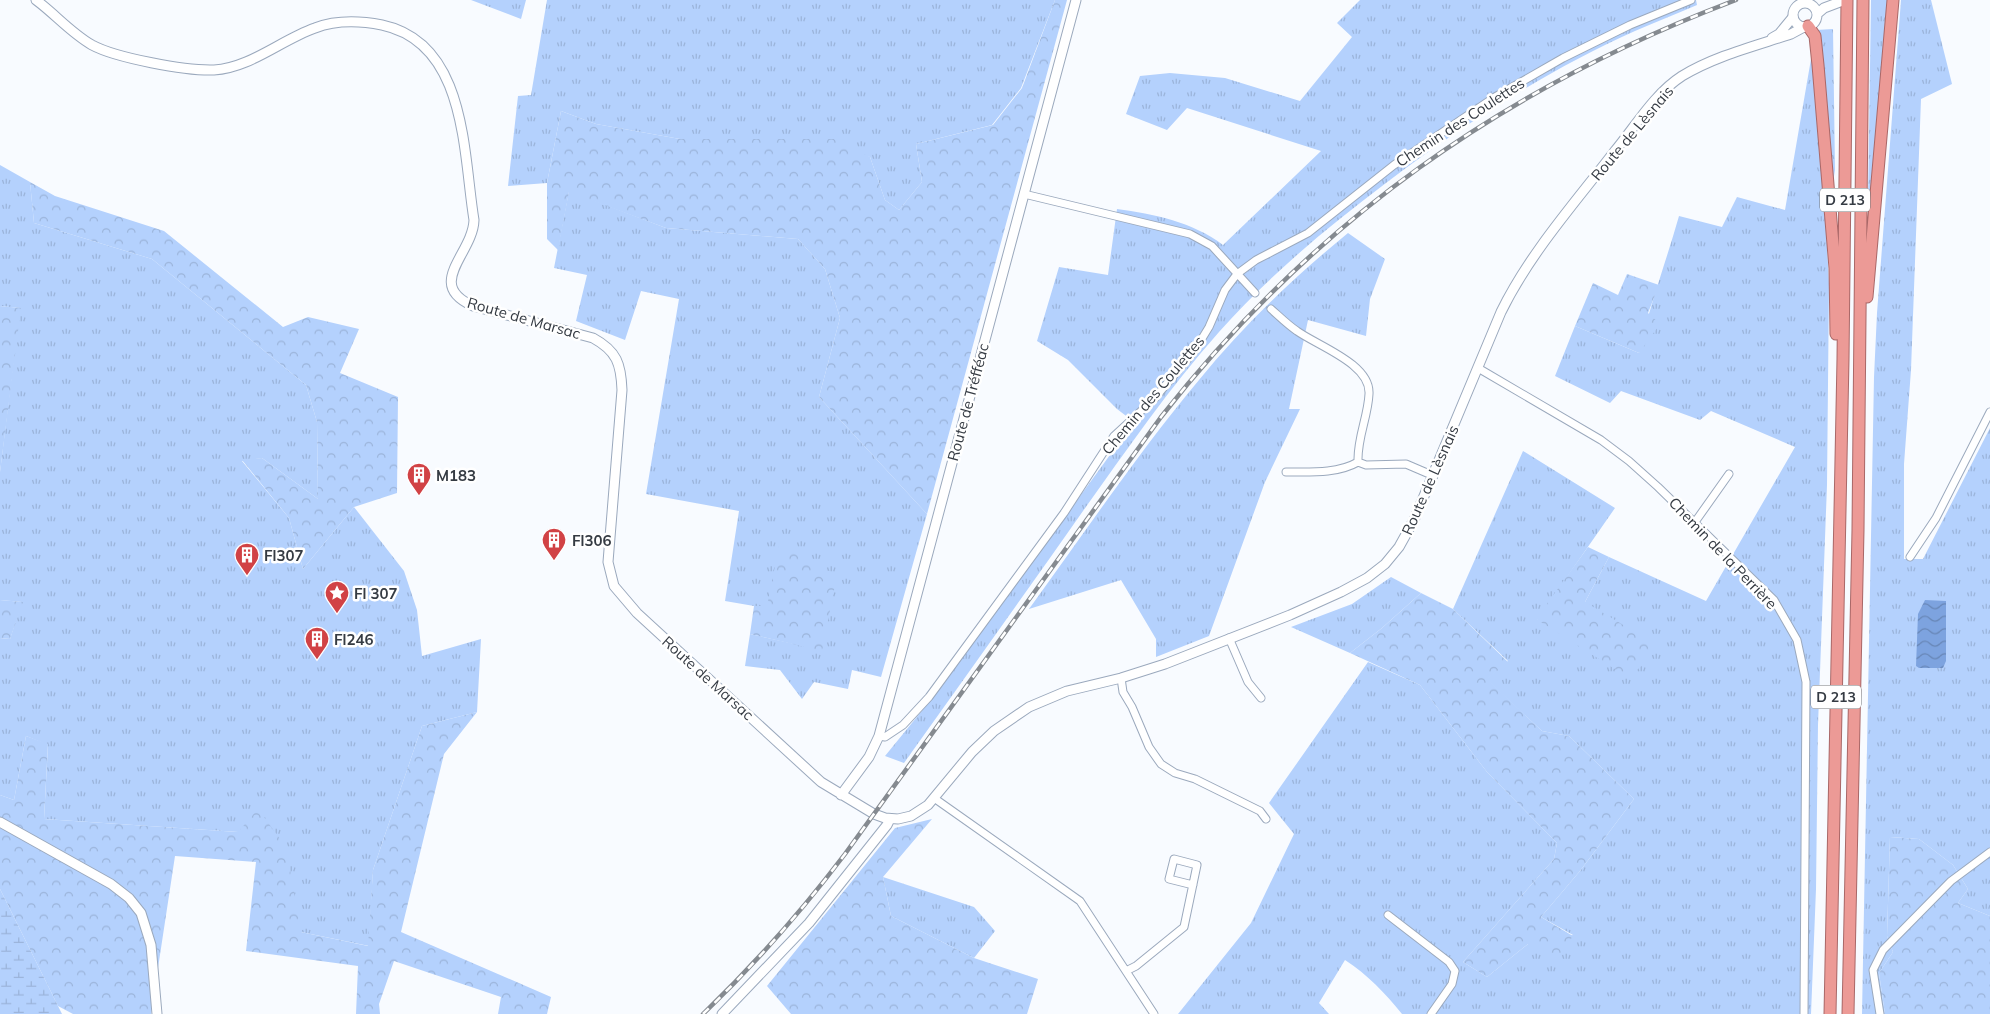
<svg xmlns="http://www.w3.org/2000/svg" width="1990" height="1014" font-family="Mulish,sans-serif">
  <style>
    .grass { fill: url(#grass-tufts) }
    .forest { fill: url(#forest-crowns) }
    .wetland { fill: url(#wetland-marsh) }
    .water { fill: url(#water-waves) }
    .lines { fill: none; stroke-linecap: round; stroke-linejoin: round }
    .minor-casing { stroke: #9ba9bd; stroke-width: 9 }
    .tertiary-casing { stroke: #9ba9bd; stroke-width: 11 }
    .secondary-casing { stroke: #9ba9bd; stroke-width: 11 }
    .trunk-casing { stroke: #a96868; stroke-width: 13 }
    .minor { stroke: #fff; stroke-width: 7 }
    .tertiary { stroke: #fff; stroke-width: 9 }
    .secondary { stroke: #fff; stroke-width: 9 }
    .trunk { stroke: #ec9a96; stroke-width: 11 }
    .rail-casing { stroke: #858a90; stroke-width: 4.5 }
    .rail { stroke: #fff; stroke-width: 2.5; stroke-dasharray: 8; stroke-linecap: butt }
    .labels { text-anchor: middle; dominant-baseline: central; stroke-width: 5; stroke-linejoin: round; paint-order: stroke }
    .shield { fill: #fff; stroke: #72767b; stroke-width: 1 }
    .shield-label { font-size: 14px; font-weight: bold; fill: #353b43 }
    .street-label { font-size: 15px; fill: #353b43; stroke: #fff }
    .poi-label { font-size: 15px; font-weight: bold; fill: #353b43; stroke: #fff; text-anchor: start }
  </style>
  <defs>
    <pattern id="grass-tufts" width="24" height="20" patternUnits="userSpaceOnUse" patternTransform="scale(1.25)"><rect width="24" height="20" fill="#b4d1fd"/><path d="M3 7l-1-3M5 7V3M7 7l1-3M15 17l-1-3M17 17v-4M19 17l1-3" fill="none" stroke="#9bb4da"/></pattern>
    <pattern id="forest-crowns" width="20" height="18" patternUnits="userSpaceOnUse" patternTransform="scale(1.25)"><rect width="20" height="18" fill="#b4d1fd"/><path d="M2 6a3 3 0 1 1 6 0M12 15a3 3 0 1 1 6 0" fill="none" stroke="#9bb4da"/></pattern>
    <pattern id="wetland-marsh" width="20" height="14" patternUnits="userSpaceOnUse" patternTransform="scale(1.25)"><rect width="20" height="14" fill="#b4d1fd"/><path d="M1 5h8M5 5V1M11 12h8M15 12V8" fill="none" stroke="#9bb4da"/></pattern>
    <pattern id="water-waves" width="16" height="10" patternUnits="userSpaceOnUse" patternTransform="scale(1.25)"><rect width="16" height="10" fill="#7da3df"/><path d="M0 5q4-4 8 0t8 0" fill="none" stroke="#6786b6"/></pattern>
  </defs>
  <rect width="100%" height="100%" fill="#f8fbff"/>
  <path class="grass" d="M471,0H526L521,19Z
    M547,0H1055L1021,88L992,125L916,144L922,182L899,210L885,200L870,157L745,140L680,139L596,124L561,111L547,183L508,186L518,96L531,95Z
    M1360,0H1696L1697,5C1677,14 1655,22 1635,31C1546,71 1464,124 1386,183C1326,228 1269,276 1219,332C1169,388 1126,451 1083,511C1024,595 964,679 904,763L885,756L938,691L1134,422L1117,409L1068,360L1037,341L1059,267L1108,275L1117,209C1154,214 1193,222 1223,245L1321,151L1187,108L1167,130L1126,114L1140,76L1170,73L1225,78L1300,101L1352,37L1337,23Z
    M1871,0H1888L1871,203H1868Z
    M1901,0H1931L1952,84L1921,99L1911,370L1904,464V559H1923L1990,428V916L1958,903L1968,889L1953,865L1919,839L1890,837L1887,936L1893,952L1879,973L1885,1014H1862L1874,377L1877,313Z
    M1833,29L1835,170L1826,225L1829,283L1827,485L1818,725L1816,889L1811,1014H1402C1385,993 1368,975 1345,960L1319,1003L1329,1014H1178L1251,923L1294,834L1269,803L1368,662L1420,685L1487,772L1557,843L1554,859L1463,962L1487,977L1528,944L1573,935L1541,917L1580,871L1634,799L1569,736L1542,731L1486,679L1508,661L1453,609L1523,451L1615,508L1537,620L1585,602L1609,557L1706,601L1795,447L1711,411L1700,420L1621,391L1610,403L1555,376L1575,326L1639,353C1649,307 1666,262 1679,216L1722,227L1737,197L1785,210L1816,30Z
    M0,165L30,182L34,223L152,259L306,385L317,422L318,499L262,458L242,461L289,518L303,569L354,507L404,571L417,610L422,656L481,639L477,712L422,726L373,870L369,946L296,931L285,847L238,832L44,819L48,745L26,736L14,800L0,795V638L10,639L22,602L0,600V472L20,308L0,306Z
    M569,191L666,228L798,239L825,269L840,318L819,397L927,514L881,677L852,670L848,689L814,682L802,699L780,670L745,666L750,634L822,650L767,607L754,606L725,601L739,511L646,494L679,299L641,291L625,340L576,321L587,275L554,268Z
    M1348,233L1385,259L1370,299L1366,336L1308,320L1289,409H1300L1265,482L1209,636L1156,657V639L1121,580L1029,609C1085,532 1138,453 1199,380C1243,326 1294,277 1348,233Z
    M1391,577L1421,593L1382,628L1350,653L1291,627L1352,604Z
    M883,877L974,907L995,931L974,958L891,916Z"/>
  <path class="forest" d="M1055,0H1067L927,514L819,397L840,318L825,269L798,239L666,228L569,192L558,250L547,239V183L561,111L596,124L680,139H834L870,157L885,200L899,210L922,182L916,144L993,125L1022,88Z
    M30,182L55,196L164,231L283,327L308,317L359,329L340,373L398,397L397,493L354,507L303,569L289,518L242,460L262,458L318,499L317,422L306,385L152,259L34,223Z
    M1627,274L1659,285L1648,313L1660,324L1639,353L1575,326L1593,283L1618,295Z
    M0,306L21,308L0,472Z
    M779,546L837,575L822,651L750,634L754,606H767Z
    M1588,547L1609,557L1585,602L1660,647L1629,678L1536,619Z
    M1421,593L1453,609L1508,662L1487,679L1542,731L1569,736L1634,799L1580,871L1541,917L1573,936L1557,959L1528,944L1487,977L1463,962L1554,859L1557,843L1487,772L1420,685L1350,653L1382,628Z
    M0,600L23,602L10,639L0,638Z
    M477,712L444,754L401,932L551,997L547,1014H498L501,997L394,961L379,1004L380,1014H356L358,966L246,951L256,862L175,856L151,1014H73L58,1006L0,889V795L14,800L26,736L48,744L44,819L238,832L258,809L286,847L301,932L368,946L373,870L422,726Z
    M932,819L883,877L891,916L974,958L1038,979L1027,1014H791L767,986L895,828Z
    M1890,837L1919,839L1953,865L1968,889L1958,903L1990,916V1014H1885L1879,973L1893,952L1887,936Z"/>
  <path class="wetland" d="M0,889L58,1006L62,1014H0Z"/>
  <path class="water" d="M1925,600L1946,601V661L1943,668H1919L1916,666L1918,614Z"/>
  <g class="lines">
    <defs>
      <path id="minor" d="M1024,194L1190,234L1212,246L1255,293
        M1271,309C1280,317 1288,325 1297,331C1318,346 1371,364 1369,394C1368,417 1357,438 1358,462L1366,465L1406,464L1434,476
        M1478,368L1601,440L1629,461L1658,487L1774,600L1797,640L1806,682L1804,1014
        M1286,472C1310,472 1337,474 1358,462
        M1695,522L1729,474
        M1910,557L1936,518L1990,412
        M1229,638L1248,682L1261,698
        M1121,678L1123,692L1132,707L1149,747L1161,764L1175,773L1195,779L1260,811L1266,819
        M879,736L885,737L903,725L929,697L1064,513L1114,436L1154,399L1195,350L1209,327L1225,290L1237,274L1256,260L1308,233L1394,165L1495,97L1563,58L1630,25L1691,0
        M934,798L1080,901L1154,1014
        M1388,915L1449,962L1455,971L1452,984L1431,1014
        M1126,971L1136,966L1184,927L1197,865L1174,859L1169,879L1193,885
        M1880,1014L1873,970L1883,950L1951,881L1990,852"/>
      <path id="tertiary" d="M36,0C55,14 71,33 92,45C116,58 186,71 214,70C250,68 281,40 315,28C336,20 361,21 382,25C467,43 463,153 474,220C473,254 424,284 473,306L593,338C617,351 621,364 622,390L608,562L614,586L637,613L821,782L874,814L885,818L898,819L911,816L928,805L972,752L994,731L1029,707L1067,691L1121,678L1165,664L1290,615L1341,592L1367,578L1385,564L1399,547L1414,520L1501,312C1530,253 1574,204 1614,152C1635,127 1654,94 1682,76C1715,56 1755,46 1791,34L1804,27
        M1772,38L1779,34L1793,17
        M841,795L869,757L879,736L1076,0
        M0,822L111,884L129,898L141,913L151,945L157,1014
        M722,1014L809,923L887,825L890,819"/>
      <path id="secondary" d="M1793 15a12 12 0 1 1 24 0a12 12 0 1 1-24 0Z
        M1817,14L1824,8L1845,0"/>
      <path id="trunk" d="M1808,26L1815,36L1818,65L1835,268L1836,334
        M1867,297L1893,0
        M1830,1014L1843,359L1847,0
        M1848,1014L1858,530L1863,0"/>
    </defs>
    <use href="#minor" class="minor-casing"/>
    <use href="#tertiary" class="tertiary-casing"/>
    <use href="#secondary" class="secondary-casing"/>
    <use href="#trunk" class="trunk-casing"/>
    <use href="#minor" class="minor"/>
    <use href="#tertiary" class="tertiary"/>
    <use href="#secondary" class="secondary"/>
    <use href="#trunk" class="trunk"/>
    <defs>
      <path id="rail" d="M703,1014C755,964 801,912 845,854L1161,417C1315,221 1503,88 1736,0"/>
    </defs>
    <use href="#rail" class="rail-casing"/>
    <use href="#rail" class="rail"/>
  </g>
  <defs>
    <symbol id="building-pin" viewBox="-11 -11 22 30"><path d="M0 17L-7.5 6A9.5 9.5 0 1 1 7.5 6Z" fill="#d14245" stroke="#fff"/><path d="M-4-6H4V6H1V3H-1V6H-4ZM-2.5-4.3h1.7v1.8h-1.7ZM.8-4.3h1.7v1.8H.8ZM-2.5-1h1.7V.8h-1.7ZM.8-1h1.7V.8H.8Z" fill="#fff"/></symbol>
    <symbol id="sight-pin" viewBox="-11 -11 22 30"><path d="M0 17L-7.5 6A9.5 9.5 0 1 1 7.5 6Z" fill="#d14245" stroke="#fff"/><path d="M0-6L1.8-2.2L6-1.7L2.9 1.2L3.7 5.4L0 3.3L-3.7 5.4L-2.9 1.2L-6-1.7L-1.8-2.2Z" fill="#fff"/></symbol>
  </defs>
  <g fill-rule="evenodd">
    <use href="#building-pin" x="405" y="461" width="28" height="38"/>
    <use href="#building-pin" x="540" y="526" width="28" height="38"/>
    <use href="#building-pin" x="233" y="541" width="28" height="38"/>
    <use href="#sight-pin" x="323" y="579" width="28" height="38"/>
    <use href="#building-pin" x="303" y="625" width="28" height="38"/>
  </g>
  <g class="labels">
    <g class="shield">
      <rect x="1820" y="188.5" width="50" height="23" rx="4"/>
      <rect x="1811" y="685.5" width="50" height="23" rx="4"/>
    </g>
    <g class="shield-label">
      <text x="1845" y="200">D 213</text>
      <text x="1836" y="697">D 213</text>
    </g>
    <g class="street-label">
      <text transform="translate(1460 122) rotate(-33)">Chemin des Coulettes</text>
      <text transform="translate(1632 133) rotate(-50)">Route de Lèsnais</text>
      <text transform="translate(524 318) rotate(16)">Route de Marsac</text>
      <text transform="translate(1153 395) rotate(-50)">Chemin des Coulettes</text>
      <text transform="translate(968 402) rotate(-75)">Route de Tréfféac</text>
      <text transform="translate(1430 480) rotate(-66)">Route de Lèsnais</text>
      <text transform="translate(1723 553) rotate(46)">Chemin de la Perrière</text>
      <text transform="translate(708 678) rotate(42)">Route de Marsac</text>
    </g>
    <g class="poi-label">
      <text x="436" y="475">M183</text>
      <text x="572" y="540">Fl306</text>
      <text x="264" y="555">Fl307</text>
      <text x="354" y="593">Fl 307</text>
      <text x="334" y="639">Fl246</text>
    </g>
  </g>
</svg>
